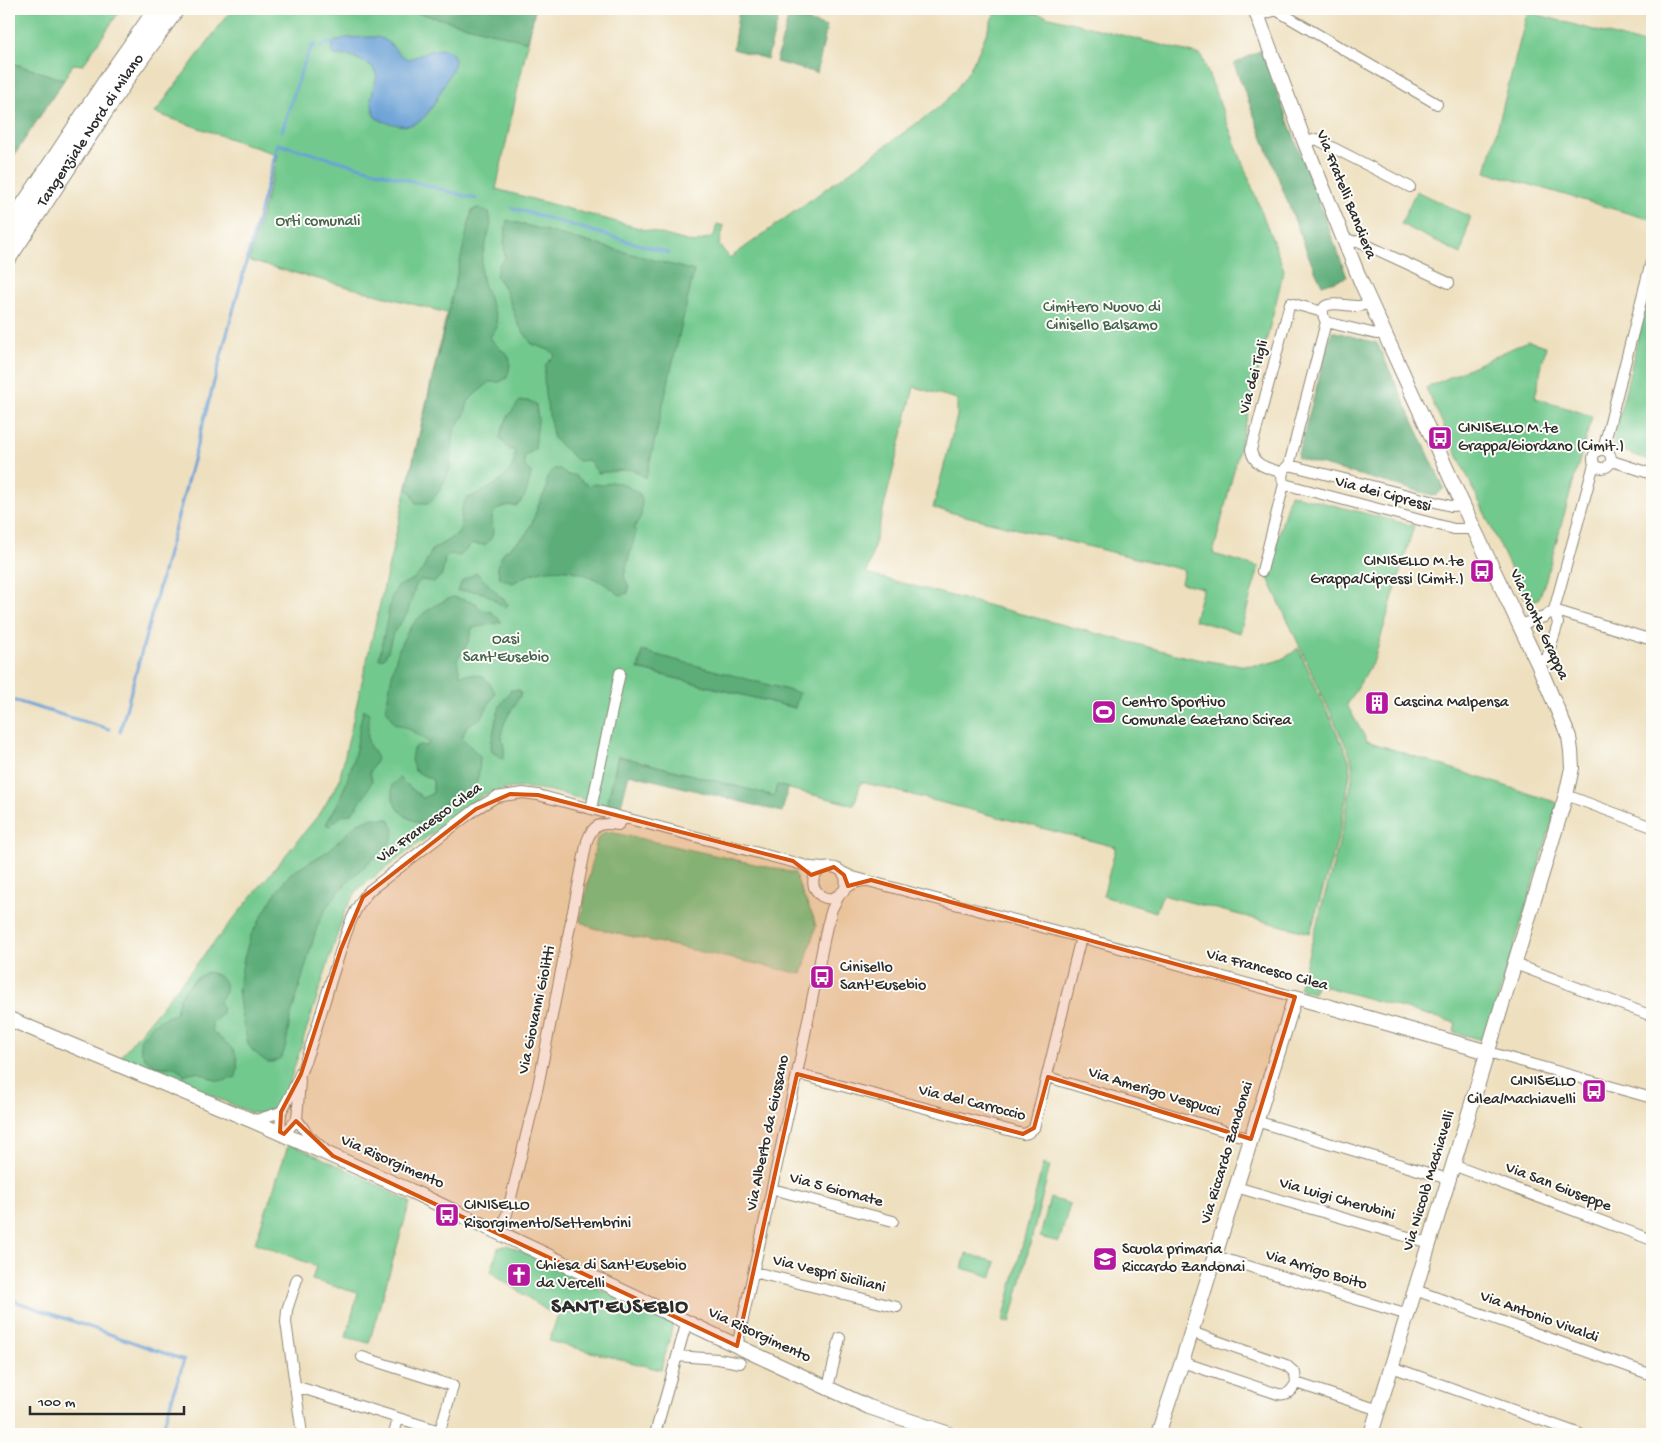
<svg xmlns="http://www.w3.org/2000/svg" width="1661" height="1443" font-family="'Gochi Hand',sans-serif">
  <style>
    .green { fill: #72c98e; stroke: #4e7a5c; fill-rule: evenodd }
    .forest { fill: #5dad79; stroke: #446c52 }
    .water { fill: #69a0d6; stroke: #4a6680 }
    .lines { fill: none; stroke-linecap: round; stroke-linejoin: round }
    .stream { stroke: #69a0d6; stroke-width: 3 }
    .street-casing { stroke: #8c8675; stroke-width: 12 }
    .secondary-casing { stroke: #8c8675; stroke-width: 16 }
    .highway-casing { stroke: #8c8675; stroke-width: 20 }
    .street { stroke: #fff; stroke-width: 10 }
    .secondary { stroke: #fff; stroke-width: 14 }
    .highway { stroke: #fff; stroke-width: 18 }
    .marked { fill: #d5540f; fill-opacity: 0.2; stroke: #d5540f; stroke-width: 4; stroke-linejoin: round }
    .labels { text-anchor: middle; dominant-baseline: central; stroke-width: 4; stroke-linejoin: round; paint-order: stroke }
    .street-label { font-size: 16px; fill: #2b2b2b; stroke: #fdfcf7 }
    .park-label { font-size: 16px; fill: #44624e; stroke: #fdfcf7 }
    .poi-label { font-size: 16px; fill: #2b2b2b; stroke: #fdfcf7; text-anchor: start }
    .district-label { font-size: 21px; font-weight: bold; letter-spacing: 1px; fill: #2b2b2b; stroke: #fdfcf7 }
  </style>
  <rect width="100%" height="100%" fill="#fdfcf7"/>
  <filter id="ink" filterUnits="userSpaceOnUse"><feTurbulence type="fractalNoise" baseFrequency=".02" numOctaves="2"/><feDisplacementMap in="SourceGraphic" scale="10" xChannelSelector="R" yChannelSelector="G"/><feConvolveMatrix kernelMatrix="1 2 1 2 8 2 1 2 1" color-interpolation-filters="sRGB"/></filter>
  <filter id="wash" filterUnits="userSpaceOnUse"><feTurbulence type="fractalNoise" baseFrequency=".0096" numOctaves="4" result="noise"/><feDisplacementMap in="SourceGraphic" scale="20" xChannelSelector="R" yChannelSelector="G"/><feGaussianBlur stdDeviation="1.12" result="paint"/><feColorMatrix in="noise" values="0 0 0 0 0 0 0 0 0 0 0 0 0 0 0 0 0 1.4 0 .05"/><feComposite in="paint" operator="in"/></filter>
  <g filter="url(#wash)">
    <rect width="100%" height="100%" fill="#eee0bf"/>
    <path class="green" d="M9,9H121L83,65L73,64L64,80L9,62Z
      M232,9H535L496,189L694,243L714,236L717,224L724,226L719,245L730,258L938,108C971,78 980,49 996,9H1018L1201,55L1284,270L1213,554L1259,567L1240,633L1194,620L1203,588L1181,583L1184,570L933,508L957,416V399L914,387L867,574L1187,657C1221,663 1269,676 1298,648L1349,759L1350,774L1341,828L1310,933L1162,895L1156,912L1103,896L1116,847L861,782L854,805L777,786L774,796L618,756L607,806C563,795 527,778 483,795L358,889L345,911L286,1093C277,1107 266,1117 249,1112L121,1056L321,812L339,781L447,313L249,261L278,155L155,113ZM643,651L795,708L638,669Z
      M1528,10L1535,14L1652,46V203L1648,219L1486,172Z
      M1416,191L1470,217L1461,254L1401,224Z
      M1652,280V461L1612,447Z
      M1528,341L1546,346L1535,398L1592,416L1545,582L1539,598L1533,602H1529L1523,595L1426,388Z
      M1290,494L1414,526L1374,660L1347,705L1367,741L1558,803L1485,1041L1454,1032L1456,1023L1316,984L1314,993L1299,989L1343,829L1353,774L1351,757L1267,576Z
      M606,831L795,873L801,891L813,916L816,926L802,974L593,928L580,921L597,839Z
      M289,1143L354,1173L410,1202L369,1343L346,1337L358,1293L312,1280L316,1266L255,1243Z
      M1043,1164L1050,1166L1010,1323L1003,1321Z
      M1050,1198L1070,1204L1059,1242L1040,1237Z
      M508,1245L552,1266L553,1269L674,1322L661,1370L549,1341L558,1315L546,1310L491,1272L498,1248Z
      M966,1254L996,1262L992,1277L962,1268Z"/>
    <path class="forest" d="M402,9H535L528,42Z
      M739,9H765L780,13L767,59L733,49Z
      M789,15L827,27L817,73L776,62Z
      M1261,50L1347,277L1322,285L1309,257L1234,64Z
      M9,62L64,80L9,163Z
      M478,208L489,212L491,224L482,257L481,272L483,283L496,316L497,327L490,337C503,358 516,348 507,378L500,382H490L473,396L468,402L465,414L454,431L450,469L440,490L430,503H416L412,493L407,489L472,210Z
      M507,220L694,271L646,478L632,469L598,473L589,460L578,461L554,439L545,395L544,376L546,364L555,355L549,350L532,344L518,324L505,289L496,276L499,264L505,259L504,243Z
      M1332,331L1377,343L1444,488L1436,496L1297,458Z
      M520,401H529L536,404L538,420L535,449L524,457L525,467L531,472C529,484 527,498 516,506C506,505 492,507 492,520C492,525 494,531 492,536C491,540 487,542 485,545L472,544L460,556L450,554L445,559L442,575L434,582L421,580L416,585L407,614L393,633L388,651L384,658L379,659L391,599L397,587L415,578L423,569L432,550L458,534L461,527V511L466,499C486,490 517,478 515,451L509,449L500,438C503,423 510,413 520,401Z
      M554,469H560L568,475H574L589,486L594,484L603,485L610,482L621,483L640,494L642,501L641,516L634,528L636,532L624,576L629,587L628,593L620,595C616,592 612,589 608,586C575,566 546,563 513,583L500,578L497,566L504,552L525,536L532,523L538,506L547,488C545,480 547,475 554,469Z
      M477,573L508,604L506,607C497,604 496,600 489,596C480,590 467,591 457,591L463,580Z
      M453,597L476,603L479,608L491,612L502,622L472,628C470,640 465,650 457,659L460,675C479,673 486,674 495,693L482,717L467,726L462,738L480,756C479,798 470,787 440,807C434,811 430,819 424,825C403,817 391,809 392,785L399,778L423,798L433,793V780L415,771L411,760L413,749L419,745L426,746L430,743L409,729L394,723L386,709C395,657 398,618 453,597Z
      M642,651L799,693L795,708L639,669Z
      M511,690H519L521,693C516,706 504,717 502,732C501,742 507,750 503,759L492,752L491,745L496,719L500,706Z
      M364,709L370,714C369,723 366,735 369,744C371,749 375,753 377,759L370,772L372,781L366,794L351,814L343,815L329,826L326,824C342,799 351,773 357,744C359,732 360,720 364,709Z
      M618,756L774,796L777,785L788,788L782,812L629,774L620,809L607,806Z
      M372,818L389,819L394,831L391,842L347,882L327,906L317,927L290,1019L286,1045L282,1057L273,1062H267L253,1051L248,1044L241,1014L238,990L244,958L251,935L273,897L290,874L328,851L358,823Z
      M207,972C216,974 228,978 225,991C225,994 221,999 219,1002L223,1009L220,1016L212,1023V1031C229,1047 242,1049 236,1077C207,1090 208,1064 184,1075L175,1067H156L145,1058L141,1051L140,1040C145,1034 150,1026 157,1022C163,1018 169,1017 176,1013C179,992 189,982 207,972Z"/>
    <path class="water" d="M371,37C375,37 380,37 383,39C394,44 395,54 408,59C422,56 434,45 449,51C452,53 455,56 455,60C455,68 447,78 444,85C434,104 424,130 399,125C390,123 382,123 374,116L371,98L377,76L372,66L351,56L334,55L332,51L334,42L345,38Z"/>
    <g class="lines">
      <path class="stream" d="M320,47L328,43L333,44
        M282,131L303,66L312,46L315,45
        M512,208L669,253
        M9,699L109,729
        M120,732L278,144L476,199
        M9,1299L184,1360L161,1434"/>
    </g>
  </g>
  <g filter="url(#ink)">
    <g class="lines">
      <defs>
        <path id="street" d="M1258,16L1276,10L1437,104
          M1305,143L1316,139L1410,187
          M1343,237L1355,242L1358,241L1449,283
          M1326,322L1376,334L1385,333
          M1593 459a9 9 0 1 1 18 0a9 9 0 1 1-18 0Z
          M1603,450L1652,258
          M1612,461L1652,474
          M1289,465L1451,506L1463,505
          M1283,473C1269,468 1254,467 1251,450L1290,303L1323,312
          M1284,484L1454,529H1474
          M1262,571L1284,484C1280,477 1283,469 1289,465L1326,322C1312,295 1347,307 1358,306C1362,306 1367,304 1371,303
          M1519,625L1544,617L1554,610L1594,464
          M1538,664L1547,658L1558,623L1554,610L1652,640
          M1566,795L1652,827
          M591,809L620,673
          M842,872L853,877L1098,942L1295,997
          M844,891C855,859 807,861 814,887C816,891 818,893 821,896C834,903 839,893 848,887C853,883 861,881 867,881
          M1515,964L1652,1016
          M1488,1052L1652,1098
          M797,1074L1023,1134L1028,1133L1034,1128L1081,937
          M1048,1077L1251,1139
          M297,1119L308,1135L324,1149
          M253,1121L281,1112C309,1066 320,1012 337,962C345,937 352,909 370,890L476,809L496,797L523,793L538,795L811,867L824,868
          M1256,1121L1448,1179
          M280,1132L281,1112
          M284,1134L297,1119L300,1080
          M1453,1165L1652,1240
          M1236,1187L1429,1243
          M772,1189L893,1221
          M499,1231L507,1214L538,1086L587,841C593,824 601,822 618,825L624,818
          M1215,1256L1408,1315
          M754,1272L897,1307
          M297,1279L287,1310L286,1322L302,1434
          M1415,1290L1652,1375
          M1191,1332L1286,1365L1295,1373L1296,1383
          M737,1346L797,1074L827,926L832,909L839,896
          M677,1356L718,1359L740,1363
          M362,1357L453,1386L439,1434
          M1182,1362L1278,1394C1288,1396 1292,1390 1296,1383
          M1392,1367L1580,1434
          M1296,1383L1379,1410
          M295,1386L440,1431
          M828,1387L840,1338
          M394,1434L398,1419
          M655,1434L687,1321"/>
        <path id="secondary" d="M1255,9L1305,143L1361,282L1474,529L1538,664L1569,737L1571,751L1572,768L1566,795L1371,1434
          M9,1019L253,1121L411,1191L752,1353L869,1407L949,1434
          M1158,1434L1182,1362L1295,997L1488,1052"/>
        <g id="highway">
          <path d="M9,229L108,80L158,9"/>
          <path id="s1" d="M9,255L129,73L175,9"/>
        </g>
      </defs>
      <use href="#street" class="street-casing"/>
      <use href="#secondary" class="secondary-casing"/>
      <use href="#highway" class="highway-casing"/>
      <use href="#street" class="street"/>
      <use href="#secondary" class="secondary"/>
      <use href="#highway" class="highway"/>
    </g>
  </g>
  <path class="marked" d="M510,794L538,795L793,861L811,875L834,867L844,875L848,886L871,880L1295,997L1251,1139L1048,1077L1034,1128L1023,1134L797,1074L737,1346L333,1156L296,1121L284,1134L280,1132L281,1112L301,1074L341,949L363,897L476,809Z"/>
  <defs>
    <symbol id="bus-square" viewBox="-11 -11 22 22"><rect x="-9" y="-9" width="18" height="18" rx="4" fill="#b5179e" stroke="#fdfcf7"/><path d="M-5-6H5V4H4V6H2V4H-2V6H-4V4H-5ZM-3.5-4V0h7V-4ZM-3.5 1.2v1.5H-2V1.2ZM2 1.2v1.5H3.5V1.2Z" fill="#fff"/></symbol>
    <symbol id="building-square" viewBox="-11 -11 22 22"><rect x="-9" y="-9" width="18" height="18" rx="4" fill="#b5179e" stroke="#fdfcf7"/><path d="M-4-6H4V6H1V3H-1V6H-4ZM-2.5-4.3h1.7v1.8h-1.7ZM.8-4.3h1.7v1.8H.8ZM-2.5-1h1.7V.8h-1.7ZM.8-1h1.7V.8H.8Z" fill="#fff"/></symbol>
    <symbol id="stadium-square" viewBox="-11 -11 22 22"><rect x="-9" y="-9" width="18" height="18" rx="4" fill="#b5179e" stroke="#fdfcf7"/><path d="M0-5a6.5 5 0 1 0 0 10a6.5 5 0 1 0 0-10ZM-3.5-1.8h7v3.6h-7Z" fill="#fff"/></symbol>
    <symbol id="school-square" viewBox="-11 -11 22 22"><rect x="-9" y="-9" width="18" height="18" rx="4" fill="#b5179e" stroke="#fdfcf7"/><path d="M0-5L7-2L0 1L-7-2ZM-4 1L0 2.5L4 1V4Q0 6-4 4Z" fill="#fff"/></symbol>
    <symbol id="church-square" viewBox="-11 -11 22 22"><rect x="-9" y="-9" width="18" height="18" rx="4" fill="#b5179e" stroke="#fdfcf7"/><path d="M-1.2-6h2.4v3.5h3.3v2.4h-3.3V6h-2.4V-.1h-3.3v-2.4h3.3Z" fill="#fff"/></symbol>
  </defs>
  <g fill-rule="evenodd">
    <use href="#bus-square" x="1426" y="424" width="28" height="28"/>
    <use href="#bus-square" x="1468" y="557" width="28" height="28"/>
    <use href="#building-square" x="1363" y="689" width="28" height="28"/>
    <use href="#stadium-square" x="1090" y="698" width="28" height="28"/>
    <use href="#bus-square" x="808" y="963" width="28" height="28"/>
    <use href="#bus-square" x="1580" y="1077" width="28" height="28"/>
    <use href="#bus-square" x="433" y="1201" width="28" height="28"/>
    <use href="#school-square" x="1091" y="1245" width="28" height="28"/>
    <use href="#church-square" x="505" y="1261" width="28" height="28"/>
  </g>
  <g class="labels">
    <g class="street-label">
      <text stroke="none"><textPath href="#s1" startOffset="149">Tangenziale Nord di Milano</textPath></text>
      <text transform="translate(1345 195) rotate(68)">Via Fratelli Bandiera</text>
      <text transform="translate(1255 377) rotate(-75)">Via dei Tigli</text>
      <text transform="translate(1383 495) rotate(15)">Via dei Cipressi</text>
      <text transform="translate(1538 625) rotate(65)">Via Monte Grappa</text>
      <text transform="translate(430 824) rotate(-36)">Via Francesco Cilea</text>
      <text transform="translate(1267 971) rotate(15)">Via Francesco Cilea</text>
      <text transform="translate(538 1010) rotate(-78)">Via Giovanni Giolitti</text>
      <text transform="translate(1154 1093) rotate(17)">Via Amerigo Vespucci</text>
      <text transform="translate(972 1104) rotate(14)">Via del Carroccio</text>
      <text transform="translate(769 1133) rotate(-78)">Via Alberto da Giussano</text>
      <text transform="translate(1228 1153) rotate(-73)">Via Riccardo Zandonai</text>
      <text transform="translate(392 1163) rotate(24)">Via Risorgimento</text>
      <text transform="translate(1430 1181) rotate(-73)">Via Niccolò Machiavelli</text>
      <text transform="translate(1558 1188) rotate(21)">Via San Giuseppe</text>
      <text transform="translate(836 1191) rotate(15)">Via 5 Giornate</text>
      <text transform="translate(1337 1200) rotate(16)">Via Luigi Cherubini</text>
      <text transform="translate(1316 1271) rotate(17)">Via Arrigo Boito</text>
      <text transform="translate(829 1275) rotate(14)">Via Vespri Siciliani</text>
      <text transform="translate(1539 1318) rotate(20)">Via Antonio Vivaldi</text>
      <text transform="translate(759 1336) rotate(25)">Via Risorgimento</text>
    </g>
    <g class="park-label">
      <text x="318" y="222">Orti comunali</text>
      <text x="1102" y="308">Cimitero Nuovo di<tspan x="1102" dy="18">Cinisello Balsamo</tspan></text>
      <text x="506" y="640">Oasi<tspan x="506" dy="18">Sant'Eusebio</tspan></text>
    </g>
    <g class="poi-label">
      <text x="1458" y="429">CINISELLO M.te<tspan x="1458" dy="18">Grappa/Giordano (Cimit.)</tspan></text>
      <text x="1464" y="562" text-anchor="end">CINISELLO M.te<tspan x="1464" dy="18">Grappa/Cipressi (Cimit.)</tspan></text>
      <text x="1122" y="703">Centro Sportivo<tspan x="1122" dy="18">Comunale Gaetano Scirea</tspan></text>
      <text x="1394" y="703">Cascina Malpensa</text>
      <text x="840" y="968">Cinisello<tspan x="840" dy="18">Sant'Eusebio</tspan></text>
      <text x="1576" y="1082" text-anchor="end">CINISELLO<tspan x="1576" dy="18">Cilea/Machiavelli</tspan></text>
      <text x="464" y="1206">CINISELLO<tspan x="464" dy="18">Risorgimento/Settembrini</tspan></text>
      <text x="1122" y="1250">Scuola primaria<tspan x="1122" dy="18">Riccardo Zandonai</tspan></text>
      <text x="536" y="1266">Chiesa di Sant'Eusebio<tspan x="536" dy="18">da Vercelli</tspan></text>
    </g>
    <g class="district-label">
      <text x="620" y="1308">SANT'EUSEBIO</text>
    </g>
  </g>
  <rect width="1661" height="1443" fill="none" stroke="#fdfcf7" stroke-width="30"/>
  <path d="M30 1406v8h154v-8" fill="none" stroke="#2b2b2b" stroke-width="2.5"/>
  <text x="38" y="1406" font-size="15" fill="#2b2b2b" stroke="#fdfcf7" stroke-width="4" paint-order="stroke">100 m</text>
</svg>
